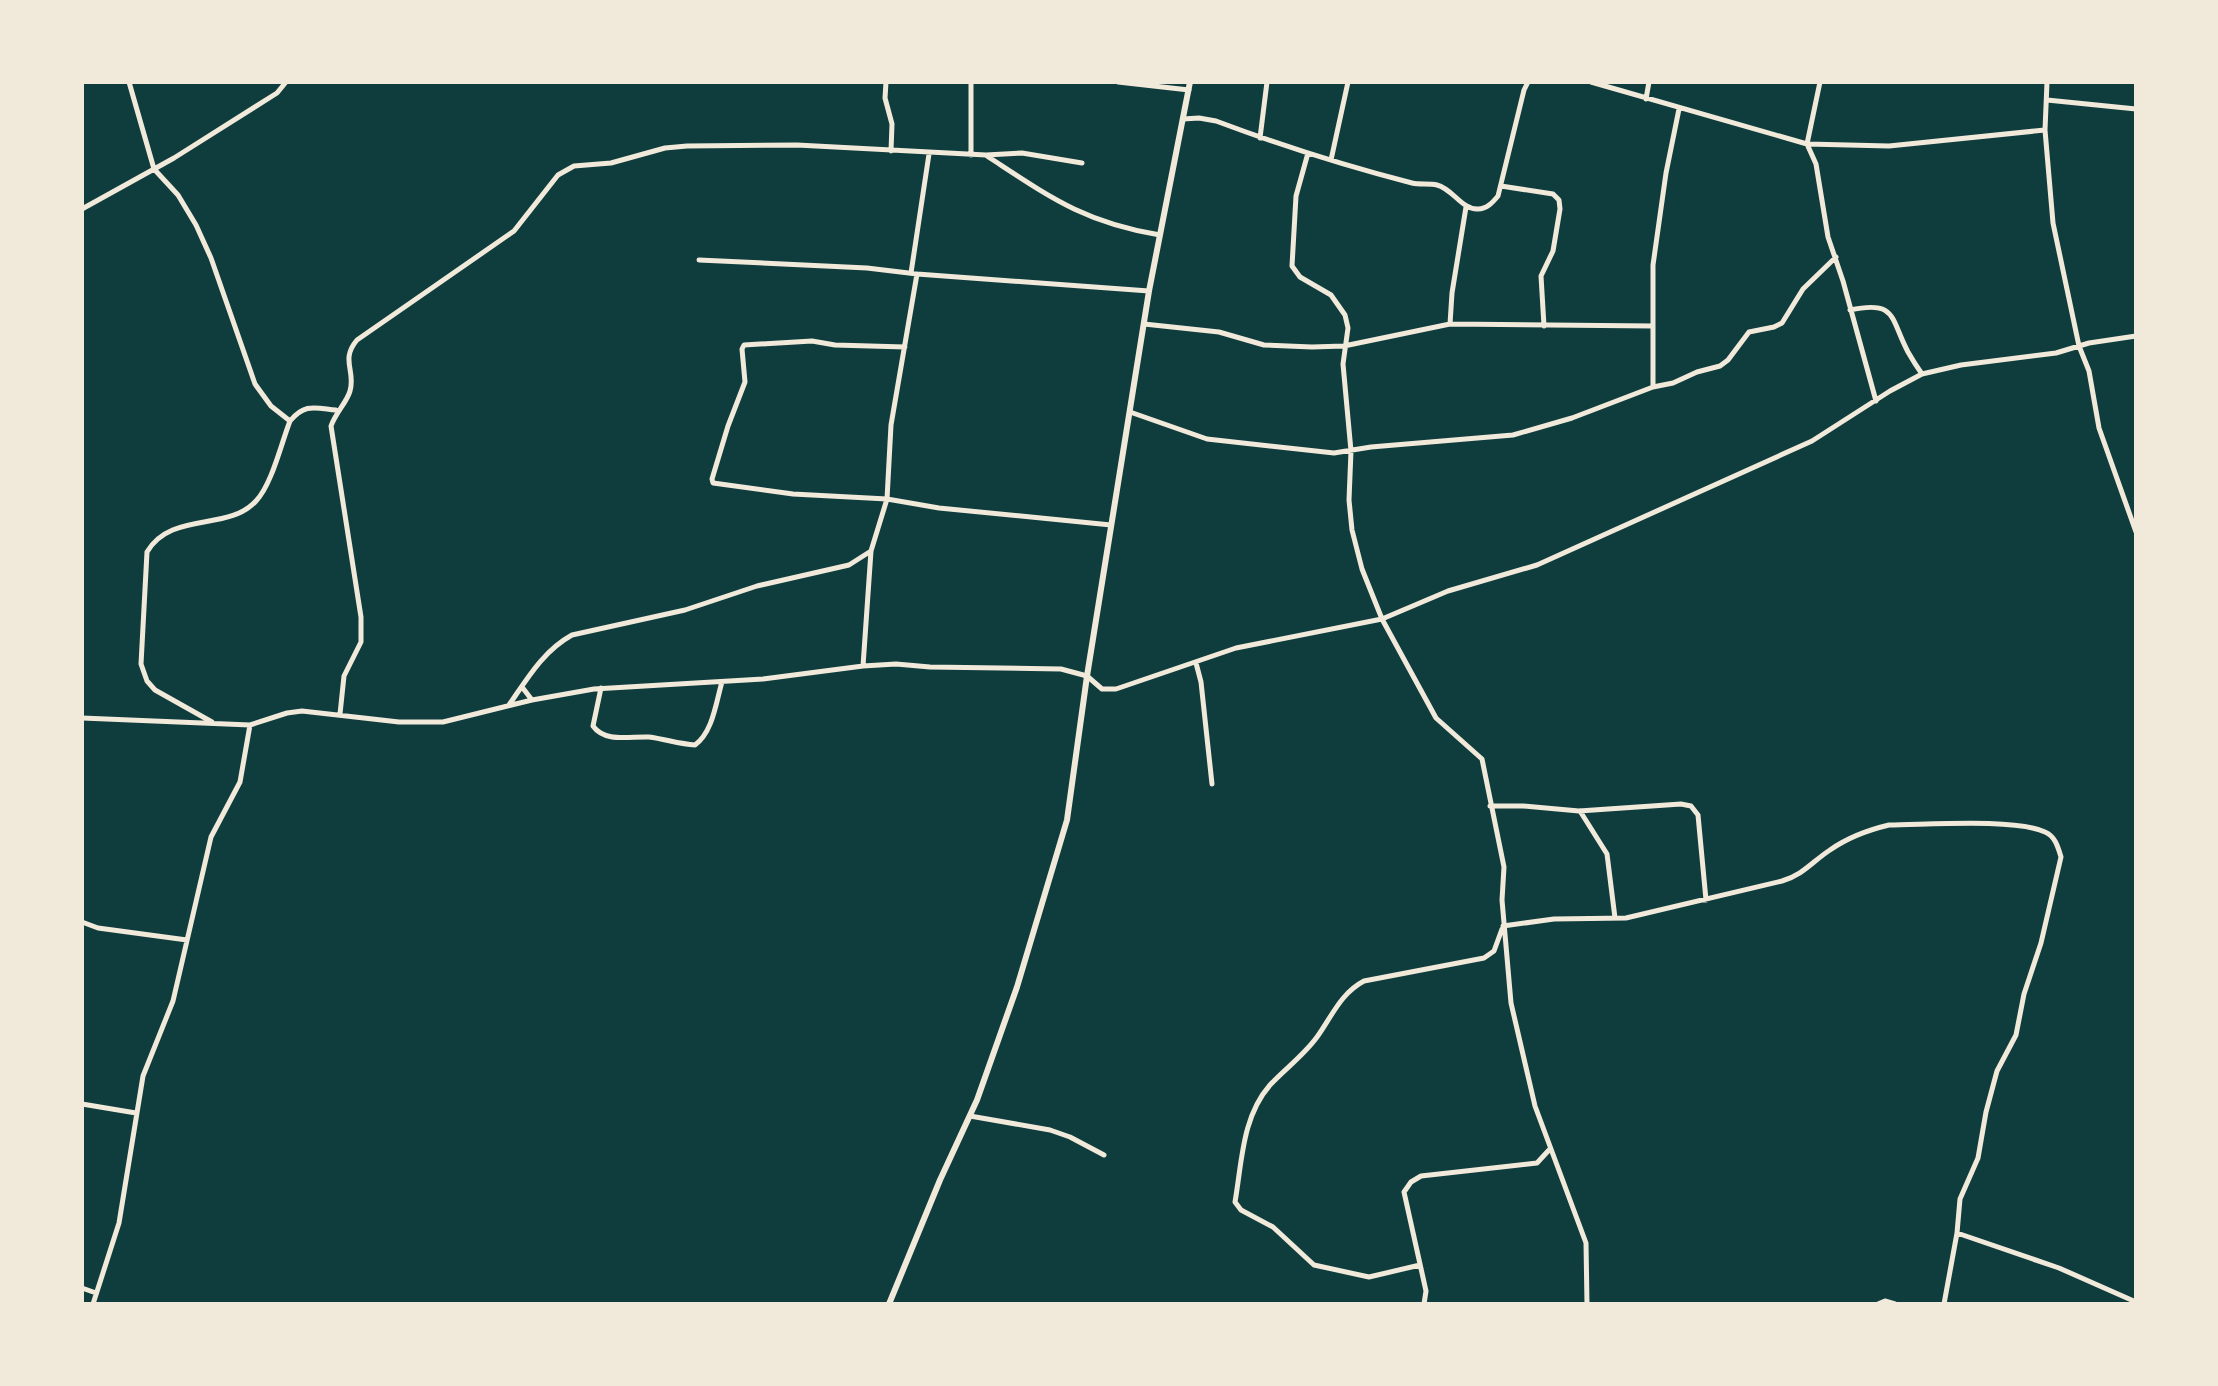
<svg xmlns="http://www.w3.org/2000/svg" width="2218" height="1386" font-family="'PT Serif',serif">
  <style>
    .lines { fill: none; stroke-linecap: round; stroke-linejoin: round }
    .minor { stroke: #f1e9da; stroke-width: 5 }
    .tertiary { stroke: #f1e9da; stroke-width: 6 }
  </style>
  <rect width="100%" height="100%" fill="#0f3d3e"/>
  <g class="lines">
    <path class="minor" d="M129,82L154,169L178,195L196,225L211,258L255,384L271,406L290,421
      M886,82L885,98L892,124L891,151
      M1118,82L1189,90
      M1591,82L1807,144L1889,146L2045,130
      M1820,82L1807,144L1816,164L1828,237L1843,281L1876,401
      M2047,82L2045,130L2053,223L2079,346L2089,371L2099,428L2136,532
      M1646,99L1649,82
      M2047,100L2136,109
      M1183,119L1199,118L1216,121C1280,145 1346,166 1412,183C1420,185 1429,183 1437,185C1453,189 1462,210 1478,209C1487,209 1493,202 1498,196L1524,90L1528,82
      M1260,138L1267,82
      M1308,153L1296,196L1292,266L1300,277L1331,295L1345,315L1348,328L1343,364L1351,451L1349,500L1352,530L1362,569L1382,619L1436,718L1482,759L1504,867L1502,900L1511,1003L1535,1106L1586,1243L1587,1304
      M971,155V82
      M987,156C1050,197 1083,222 1160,235
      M1331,160L1348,82
      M1501,186L1553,194L1559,200L1560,209L1553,251L1541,276L1544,326
      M82,209L174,158L277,93L286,82
      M699,260L867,268L917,274L1149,291
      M911,273L929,154
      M1850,310C1897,300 1890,318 1908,352C1912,359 1917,367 1922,374
      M1144,324L1219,332L1264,345L1312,347L1344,346L1450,324L1653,326
      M1450,324L1452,293L1466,207
      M905,347L835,345L812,341L744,345L742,349L745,382L728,426L712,479L713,483L793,494L887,499L939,508L1111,525
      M1653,387V265L1666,173L1679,109
      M1130,412L1207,439L1334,453L1371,447L1513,435L1572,418L1653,387L1673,383L1697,372L1720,366L1728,360L1749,332L1774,327L1782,323L1803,289L1836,257
      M1196,663L1201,682L1212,784
      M863,666L871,551L887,499L891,425L917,274
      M522,687L532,700
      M601,688L593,726C605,743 630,736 649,737C665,739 679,744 695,745C713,732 716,702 722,682
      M509,705C527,679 543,651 572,635L685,610L757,586L849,565L871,551
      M340,714L344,676L361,642V617L331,426C336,412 347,402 350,391C356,371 340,360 357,340L514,231L558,175L574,166L611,163L665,148L687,146L797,145L986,155L1022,153L1082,163
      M82,718L250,725L287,713L302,711L399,722H443L532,700L594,689L763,679L863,666L896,664L930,667L1061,669L1087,676L1102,689H1116L1236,648L1382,619L1448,591L1537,565L1812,441L1890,391L1922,374L1961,365L2056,353L2089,343L2136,336
      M212,722L155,690L147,681L141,664L147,552C171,511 228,532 256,501C272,484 281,444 290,421C305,403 315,408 336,410
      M1490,806H1523L1579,811L1681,804L1691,806L1698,815L1706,900
      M1580,811L1607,854L1615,918
      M82,922L98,928L187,940
      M1503,926L1554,919L1626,918L1782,881C1803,875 1813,861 1830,850C1847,838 1868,830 1889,825C1925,825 2015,818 2045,832C2055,836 2058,847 2061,857L2041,943L2024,994L2016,1035L1997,1071L1986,1112L1978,1158L1960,1199L1957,1233L1944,1304
      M82,1104L136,1113
      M970,1116L1050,1130L1070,1137L1104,1155
      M1957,1233L2059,1268L2136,1302
      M1420,1265L1369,1277L1314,1265L1273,1227L1241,1210L1235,1202C1242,1162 1242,1117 1270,1085C1285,1069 1304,1055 1317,1037C1332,1016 1341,993 1364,981L1484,958L1494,951L1502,929
      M82,1288L96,1293
      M93,1304L119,1223L143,1076L173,1001L211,837L240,782L250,725
      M1424,1304L1426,1291L1404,1192L1411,1182L1421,1176L1537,1163L1549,1150
      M1878,1304L1885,1301L1895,1304"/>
    <path class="tertiary" d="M889,1304L940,1180L977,1100L1017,987L1067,820L1087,676L1149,291L1190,82"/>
  </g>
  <rect width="2218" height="1386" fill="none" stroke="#f1e9da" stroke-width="168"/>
</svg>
